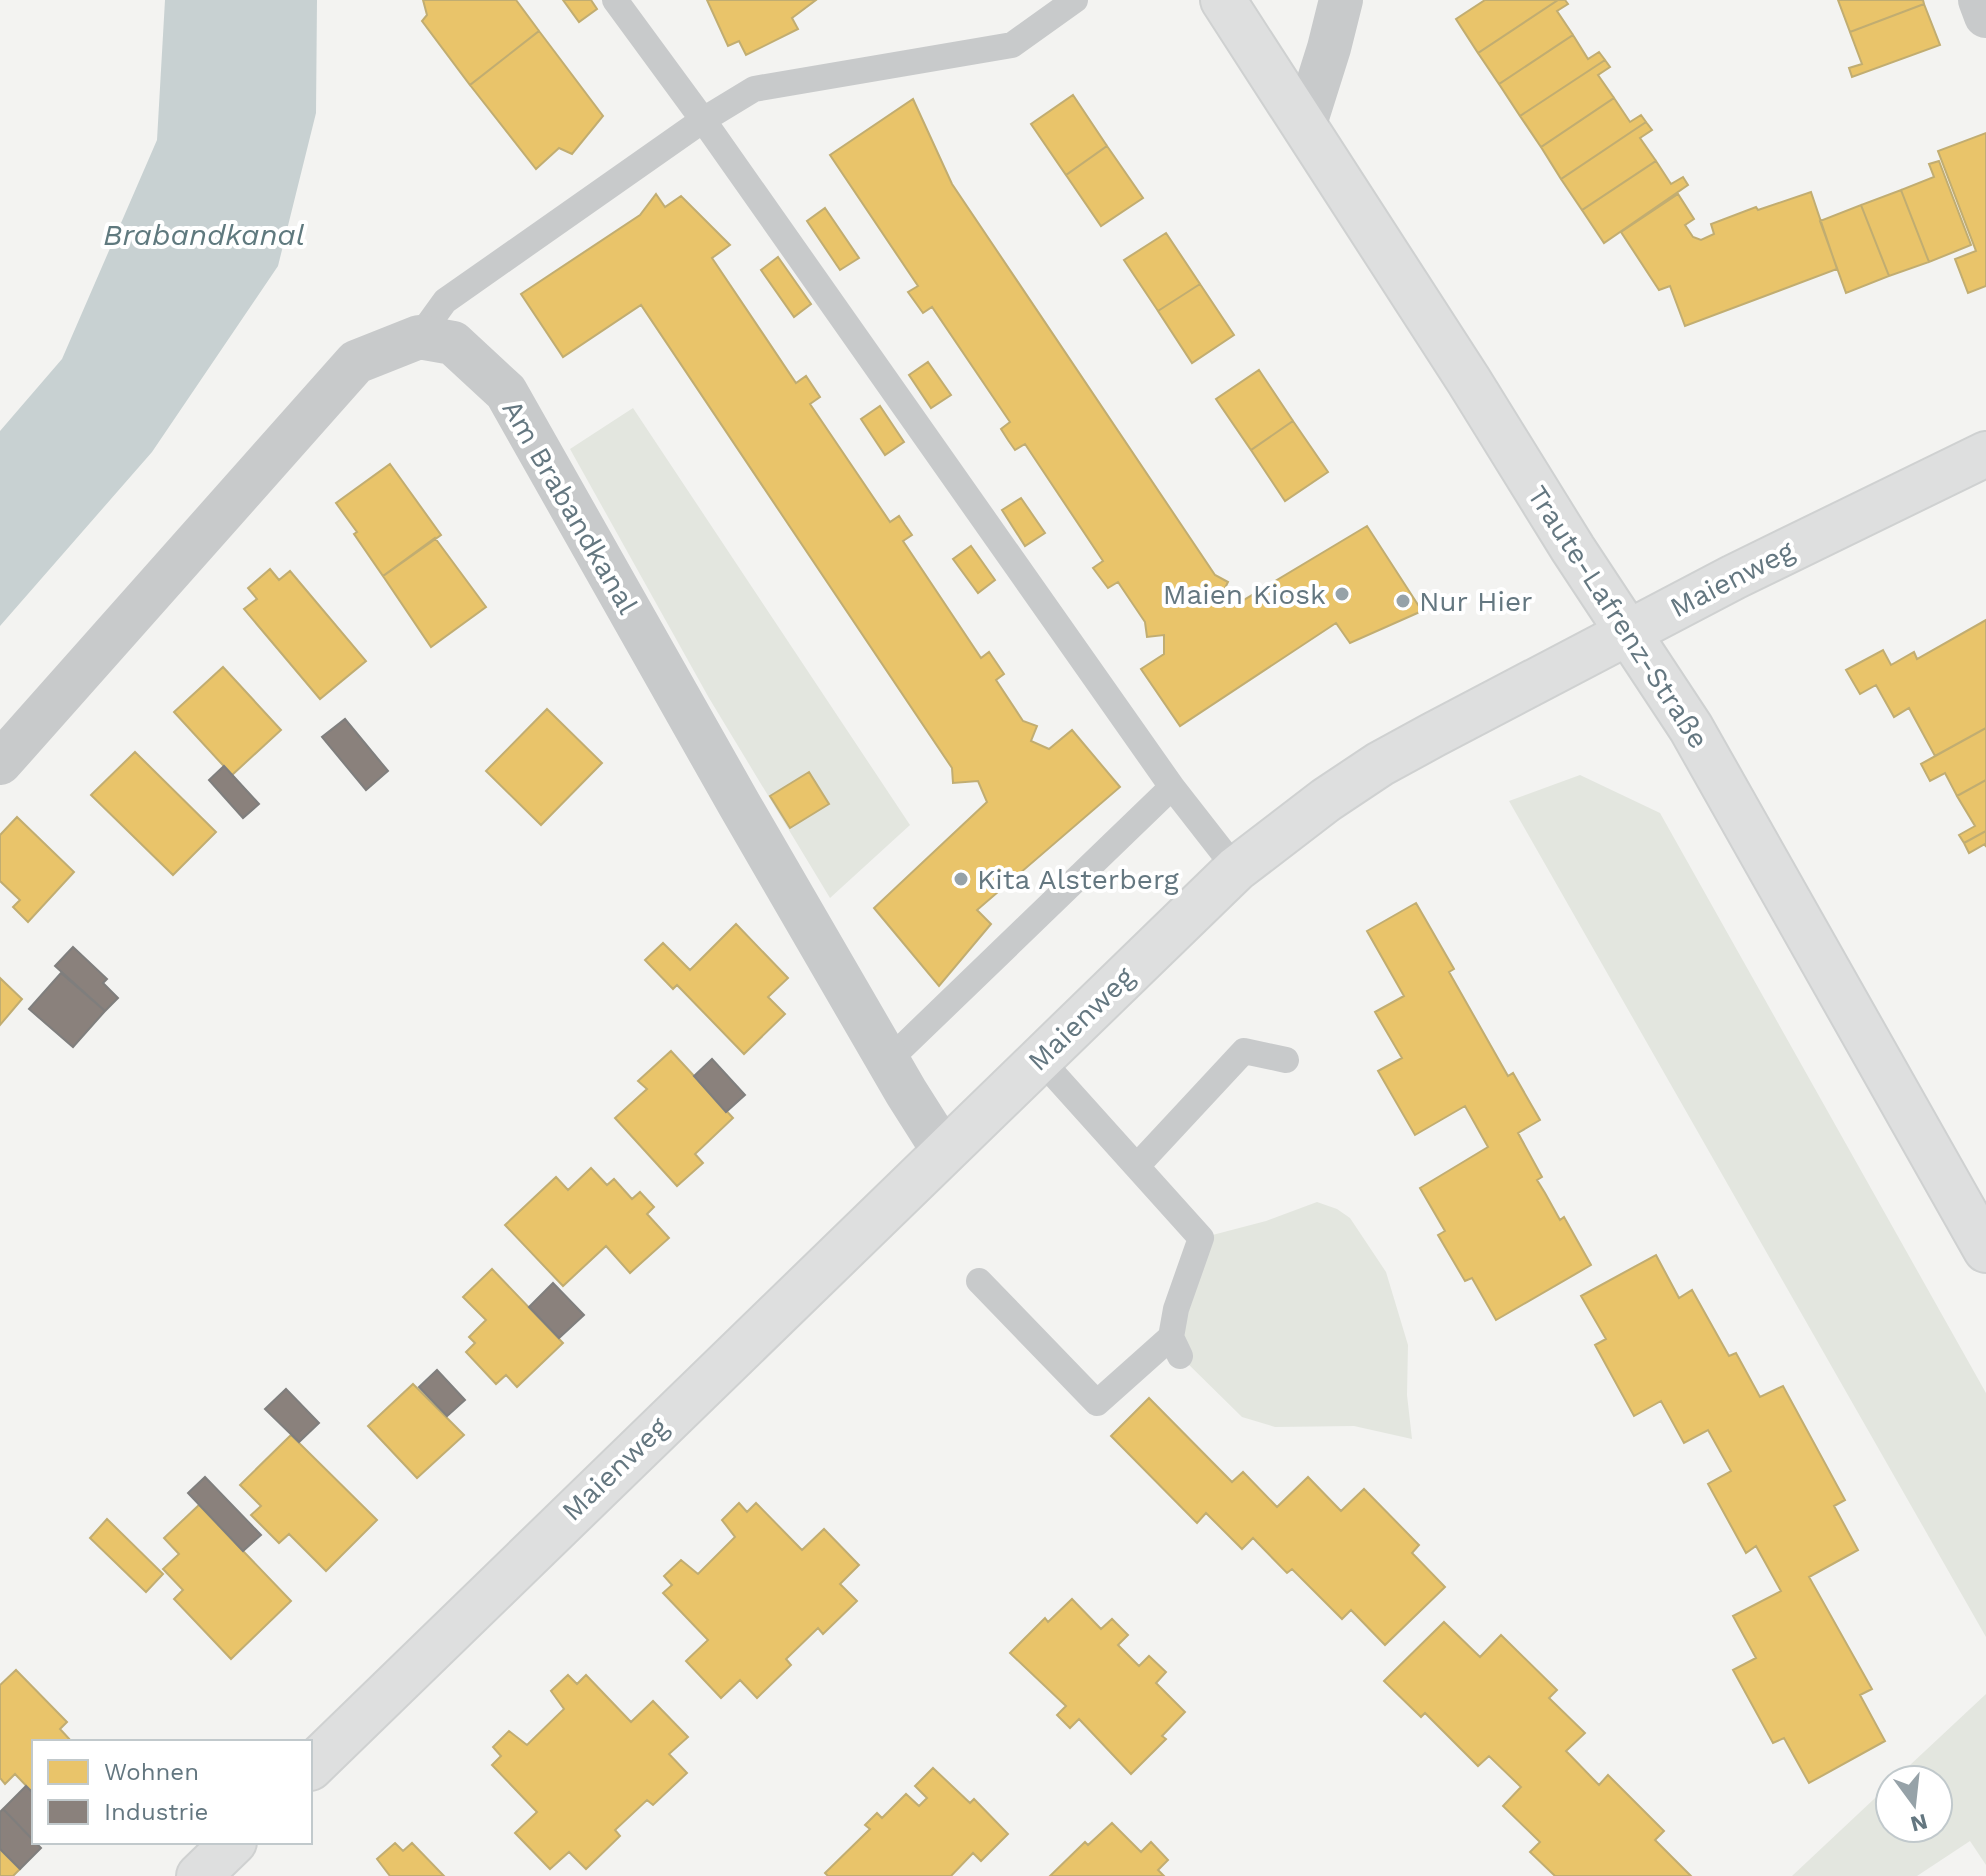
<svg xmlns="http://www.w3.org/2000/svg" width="1986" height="1876" font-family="'Work Sans',sans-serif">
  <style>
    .green { fill: #e3e6df }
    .water { fill: #c8d1d2 }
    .homes { fill: #e9c46a; stroke: #c1ad71; stroke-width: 2 }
    .industry { fill: #8a817c; stroke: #7f7e7d; stroke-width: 2 }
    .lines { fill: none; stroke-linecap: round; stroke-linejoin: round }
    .secondary-casing { stroke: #cfd1d1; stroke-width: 48 }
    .lane { stroke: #c8cacb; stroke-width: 26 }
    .street { stroke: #c8cacb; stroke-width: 44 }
    .secondary { stroke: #dedfdf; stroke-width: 44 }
    .poi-dot { fill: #96a2a8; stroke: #fff; stroke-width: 3 }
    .labels { text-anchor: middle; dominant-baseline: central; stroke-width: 8; stroke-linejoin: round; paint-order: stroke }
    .street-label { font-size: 28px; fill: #647780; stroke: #fff }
    .poi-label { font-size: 28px; fill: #647780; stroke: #fff; text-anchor: start }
    .water-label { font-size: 30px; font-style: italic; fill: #5f797e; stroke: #fff }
  </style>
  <rect width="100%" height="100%" fill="#f3f3f1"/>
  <path class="green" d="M633,408L910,825L830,898L709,698L570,449Z
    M1580,775L1660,813L1986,1393V1637L1509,801Z
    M1317,1202L1337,1209L1350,1218L1386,1272L1408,1345L1407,1395L1412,1439L1354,1426L1275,1427L1242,1417L1180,1356L1201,1238L1266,1221Z
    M1986,1694V1865L1970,1841L1917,1876H1792L1890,1784V1828H1938V1780H1894Z"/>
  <path class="water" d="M165,0H317L316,113L278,266L152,452L0,626V431L62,359L157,140Z"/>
  <path class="homes" d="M423,0H516L539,31L470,85L422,21L427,15Z
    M563,0H591L597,9L579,22Z
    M707,0H816L792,18L798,29L746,55L739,41L728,46Z
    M1485,0H1558L1478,53L1456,19Z
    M1558,0H1565L1568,4L1557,11L1573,35L1499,84L1478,53Z
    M1838,0H1923L1924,4L1850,32Z
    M1924,4L1940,45L1852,77L1849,68L1862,64L1850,32Z
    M539,31L603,116L572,154L559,148L536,169L470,85Z
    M1573,35L1588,59L1599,52L1605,60L1520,116L1499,84Z
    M1605,60L1610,67L1598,75L1614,98L1541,147L1520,116Z
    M1073,95L1107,146L1066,175L1031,124Z
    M1614,98L1630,122L1641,115L1646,122L1561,179L1541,147Z
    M913,99L952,184L1215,575L1228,582L1221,596L1237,604L1367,526L1422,611L1350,643L1336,623L1180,726L1141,669L1164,654V635L1147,637L1145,622L1118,582L1108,588L1093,568L1103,561L1025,444L1015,450L1008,440L1001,429L1010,422L932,307L923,313L908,292L918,286L830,155Z
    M1646,122L1652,130L1640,138L1656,161L1582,210L1561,179Z
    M1986,133V286L1968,293L1955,259L1976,251L1938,151Z
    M1107,146L1143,198L1101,226L1066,175Z
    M1656,161L1671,184L1683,177L1688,185L1604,243L1582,210Z
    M1939,161L1971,245L1929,262L1901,190L1934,177L1929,164Z
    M1901,190L1929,262L1889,276L1861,205Z
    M1811,192L1837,269L1685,326L1670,286L1659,290L1621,232L1678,194L1694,219L1685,225L1693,237L1701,240L1714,234L1711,224L1756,207L1758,210Z
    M656,194L665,207L681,196L730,245L712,258L796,383L806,376L820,397L810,404L890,522L899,516L905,525L912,535L903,541L981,658L989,652L1004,674L996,680L1023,721L1037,726L1031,741L1049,749L1072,730L1120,787L977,910L991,924L939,986L874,908L987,802L978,781L953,783L952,768L641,305L563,357L521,294L640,215Z
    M1861,205L1889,276L1846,293L1820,221Z
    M825,208L859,258L840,270L807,221Z
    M1166,233L1200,284L1158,311L1124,260Z
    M778,257L811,304L794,317L761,270Z
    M1200,284L1234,335L1192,363L1158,311Z
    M928,362L951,395L931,408L909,375Z
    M1259,370L1293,421L1251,450L1216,399Z
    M880,406L904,442L885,455L861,419Z
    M1293,421L1328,472L1285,501L1251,450Z
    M390,464L441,535L383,576L354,534L357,532L336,503Z
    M1021,498L1045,533L1025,546L1002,510Z
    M435,538L486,607L431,647L383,576Z
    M971,546L995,580L978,593L953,559Z
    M270,569L279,580L290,571L366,661L320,699L244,609L257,599L248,588Z
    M1986,620V728L1935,756L1909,708L1894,717L1876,685L1860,694L1846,670L1883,650L1891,665L1914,652L1917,659Z
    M223,667L281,730L232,775L174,712Z
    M547,709L602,763L541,825L486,771Z
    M1986,728V780L1957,796L1945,773L1930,781L1921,764Z
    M135,752L216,832L173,875L91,795Z
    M809,772L829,804L790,828L770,796Z
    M1986,780V831L1964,843L1959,835L1975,826L1957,796Z
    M17,817L74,872L28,922L13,907L20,900L0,881V835Z
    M1986,831V847L1985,844L1969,853L1964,843Z
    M1416,903L1454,969L1449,972L1508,1076L1513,1073L1540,1120L1518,1133L1542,1177L1537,1180L1545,1193L1560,1220L1564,1217L1591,1265L1496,1320L1472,1278L1465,1281L1438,1235L1445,1231L1420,1188L1488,1147L1465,1106L1415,1135L1378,1071L1402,1058L1375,1012L1404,996L1367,931Z
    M736,924L788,978L768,997L785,1014L744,1054L677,985L673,989L645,960L663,943L690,970Z
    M0,978L22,999L0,1025Z
    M671,1051L733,1118L695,1154L703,1163L677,1186L615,1118L647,1089L638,1081Z
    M591,1168L607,1185L614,1179L632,1199L640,1192L654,1207L647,1214L669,1238L630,1273L606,1246L563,1286L505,1225L556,1177L568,1190Z
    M1656,1255L1679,1298L1692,1290L1729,1356L1736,1353L1760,1397L1783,1386L1845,1500L1834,1506L1858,1550L1809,1577L1872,1689L1860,1695L1885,1741L1809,1783L1784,1738L1773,1743L1733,1670L1756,1658L1733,1616L1781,1591L1756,1546L1746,1553L1708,1484L1731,1471L1708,1430L1684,1443L1661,1401L1634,1416L1595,1345L1606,1339L1581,1296Z
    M492,1269L563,1343L517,1387L506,1375L496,1384L466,1352L475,1343L469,1337L486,1320L463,1297Z
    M413,1384L464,1435L417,1478L368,1426Z
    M1149,1398L1232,1482L1243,1472L1277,1507L1308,1477L1341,1511L1364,1489L1419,1545L1412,1553L1445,1587L1385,1645L1351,1610L1342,1619L1292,1569L1287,1573L1253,1538L1242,1549L1206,1513L1197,1523L1111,1436Z
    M291,1435L377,1520L326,1571L289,1534L279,1543L251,1515L261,1506L240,1485Z
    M739,1503L747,1512L756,1503L802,1550L824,1529L859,1565L840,1584L857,1601L823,1634L818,1628L786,1659L791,1665L757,1698L740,1680L721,1698L686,1661L708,1640L663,1593L672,1585L664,1576L681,1560L698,1574L735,1537L722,1520Z
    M199,1505L291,1601L231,1659L174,1599L183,1590L163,1569L179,1554L164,1538Z
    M107,1519L163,1574L146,1592L90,1538Z
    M1072,1599L1101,1629L1112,1619L1128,1635L1118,1645L1139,1666L1149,1656L1166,1672L1156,1683L1185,1712L1162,1736L1166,1739L1131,1774L1079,1719L1070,1728L1057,1715L1066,1706L1010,1653L1045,1618L1048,1622Z
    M1444,1622L1480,1657L1501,1635L1557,1690L1549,1698L1585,1733L1566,1751L1599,1785L1608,1775L1664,1831L1655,1840L1691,1876H1555L1530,1852L1540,1842L1503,1806L1521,1787L1489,1756L1478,1766L1425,1713L1421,1717L1384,1681Z
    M16,1670L67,1722L60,1729L72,1742H34V1794L15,1774L5,1784L0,1778V1685Z
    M568,1675L577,1684L586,1675L631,1722L653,1701L688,1737L669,1754L687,1773L653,1805L647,1800L615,1830L620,1836L586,1869L569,1852L550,1869L515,1833L537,1812L492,1765L501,1756L493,1747L509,1731L527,1745L564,1709L551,1691Z
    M933,1768L970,1803L974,1799L1008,1834L981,1861L973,1853L951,1876H828L825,1873L870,1829L865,1825L877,1813L882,1818L906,1794L919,1806L927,1798L915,1786Z
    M1112,1823L1141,1852L1151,1842L1168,1860L1158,1870L1164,1876H1050L1085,1842L1088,1845Z
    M395,1843L403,1851L412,1843L444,1876H390L377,1859Z
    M0,1849L20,1869L13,1876H0Z"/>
  <path class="industry" d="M345,719L388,771L366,790L322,737Z
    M224,766L259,804L243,818L209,780Z
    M73,947L107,979L103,983L118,998L105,1011L55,966Z
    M61,973L105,1011L73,1047L29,1009Z
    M712,1059L745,1095L726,1112L694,1076Z
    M553,1283L584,1315L559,1338L529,1307Z
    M437,1370L465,1400L447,1416L419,1387Z
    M286,1389L319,1423L299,1442L265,1409Z
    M205,1477L261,1535L243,1551L188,1493Z
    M26,1786L34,1794V1841L3,1809Z
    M3,1809L41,1848L20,1869L0,1849V1812Z"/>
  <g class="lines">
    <defs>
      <path id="secondary" d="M1223,0L1469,381L1573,549L1691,728L1986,1250
        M310,1768L1236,869L1326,800L1380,764L1433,735L1734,577L1986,454
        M199,1876L234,1842"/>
    </defs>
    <use href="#secondary" class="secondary-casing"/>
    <path class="lane" d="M615,0L703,120L1172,787
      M419,337L445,301L703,120L754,89L1012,45L1075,0
      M1040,1059L1201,1238L1176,1309L1171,1337L1180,1356
      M888,1061L1172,787L1236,869
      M1137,1166L1244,1051L1286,1060
      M979,1281L1097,1403L1171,1337"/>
    <path class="street" d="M1980,0L1986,16
      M1305,124L1329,48L1341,0
      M0,763L356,362L419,337L453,343L506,392L739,804L906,1092L944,1152"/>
    <use href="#secondary" class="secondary"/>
  </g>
  <g class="poi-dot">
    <circle cx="1342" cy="594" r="8"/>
    <circle cx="1403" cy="601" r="8"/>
    <circle cx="961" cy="879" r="8"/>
  </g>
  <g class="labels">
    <g class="street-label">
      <text transform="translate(570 507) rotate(60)">Am Brabandkanal</text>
      <text transform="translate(1732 579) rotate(-27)">Maienweg</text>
      <text transform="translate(1618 617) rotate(57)">Traute-Lafrenz-Straße</text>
      <text transform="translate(1081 1019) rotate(-44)">Maienweg</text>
      <text transform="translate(615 1469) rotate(-44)">Maienweg</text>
    </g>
    <g class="poi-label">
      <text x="1326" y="594" text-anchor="end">Maien Kiosk</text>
      <text x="1419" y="601">Nur Hier</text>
      <text x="977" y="879">Kita Alsterberg</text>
    </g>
    <g class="water-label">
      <text x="204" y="234">Brabandkanal</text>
    </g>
  </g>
  <rect x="32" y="1740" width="280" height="104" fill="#ffffff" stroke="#c1c9cc" stroke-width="2"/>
  <rect x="48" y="1760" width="40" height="24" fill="#e9c46a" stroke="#c1c9cc" stroke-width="2"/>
  <text x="104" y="1780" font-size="24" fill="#647780">Wohnen</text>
  <rect x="48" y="1800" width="40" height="24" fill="#8a817c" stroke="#c1c9cc" stroke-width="2"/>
  <text x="104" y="1820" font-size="24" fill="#647780">Industrie</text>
  <g transform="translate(1914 1804) rotate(165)"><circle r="38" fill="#ffffff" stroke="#c1c9cc" stroke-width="2"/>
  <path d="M0-6L14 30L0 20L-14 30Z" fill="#96a2a8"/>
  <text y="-12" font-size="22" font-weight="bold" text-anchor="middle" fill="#647780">N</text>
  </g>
</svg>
